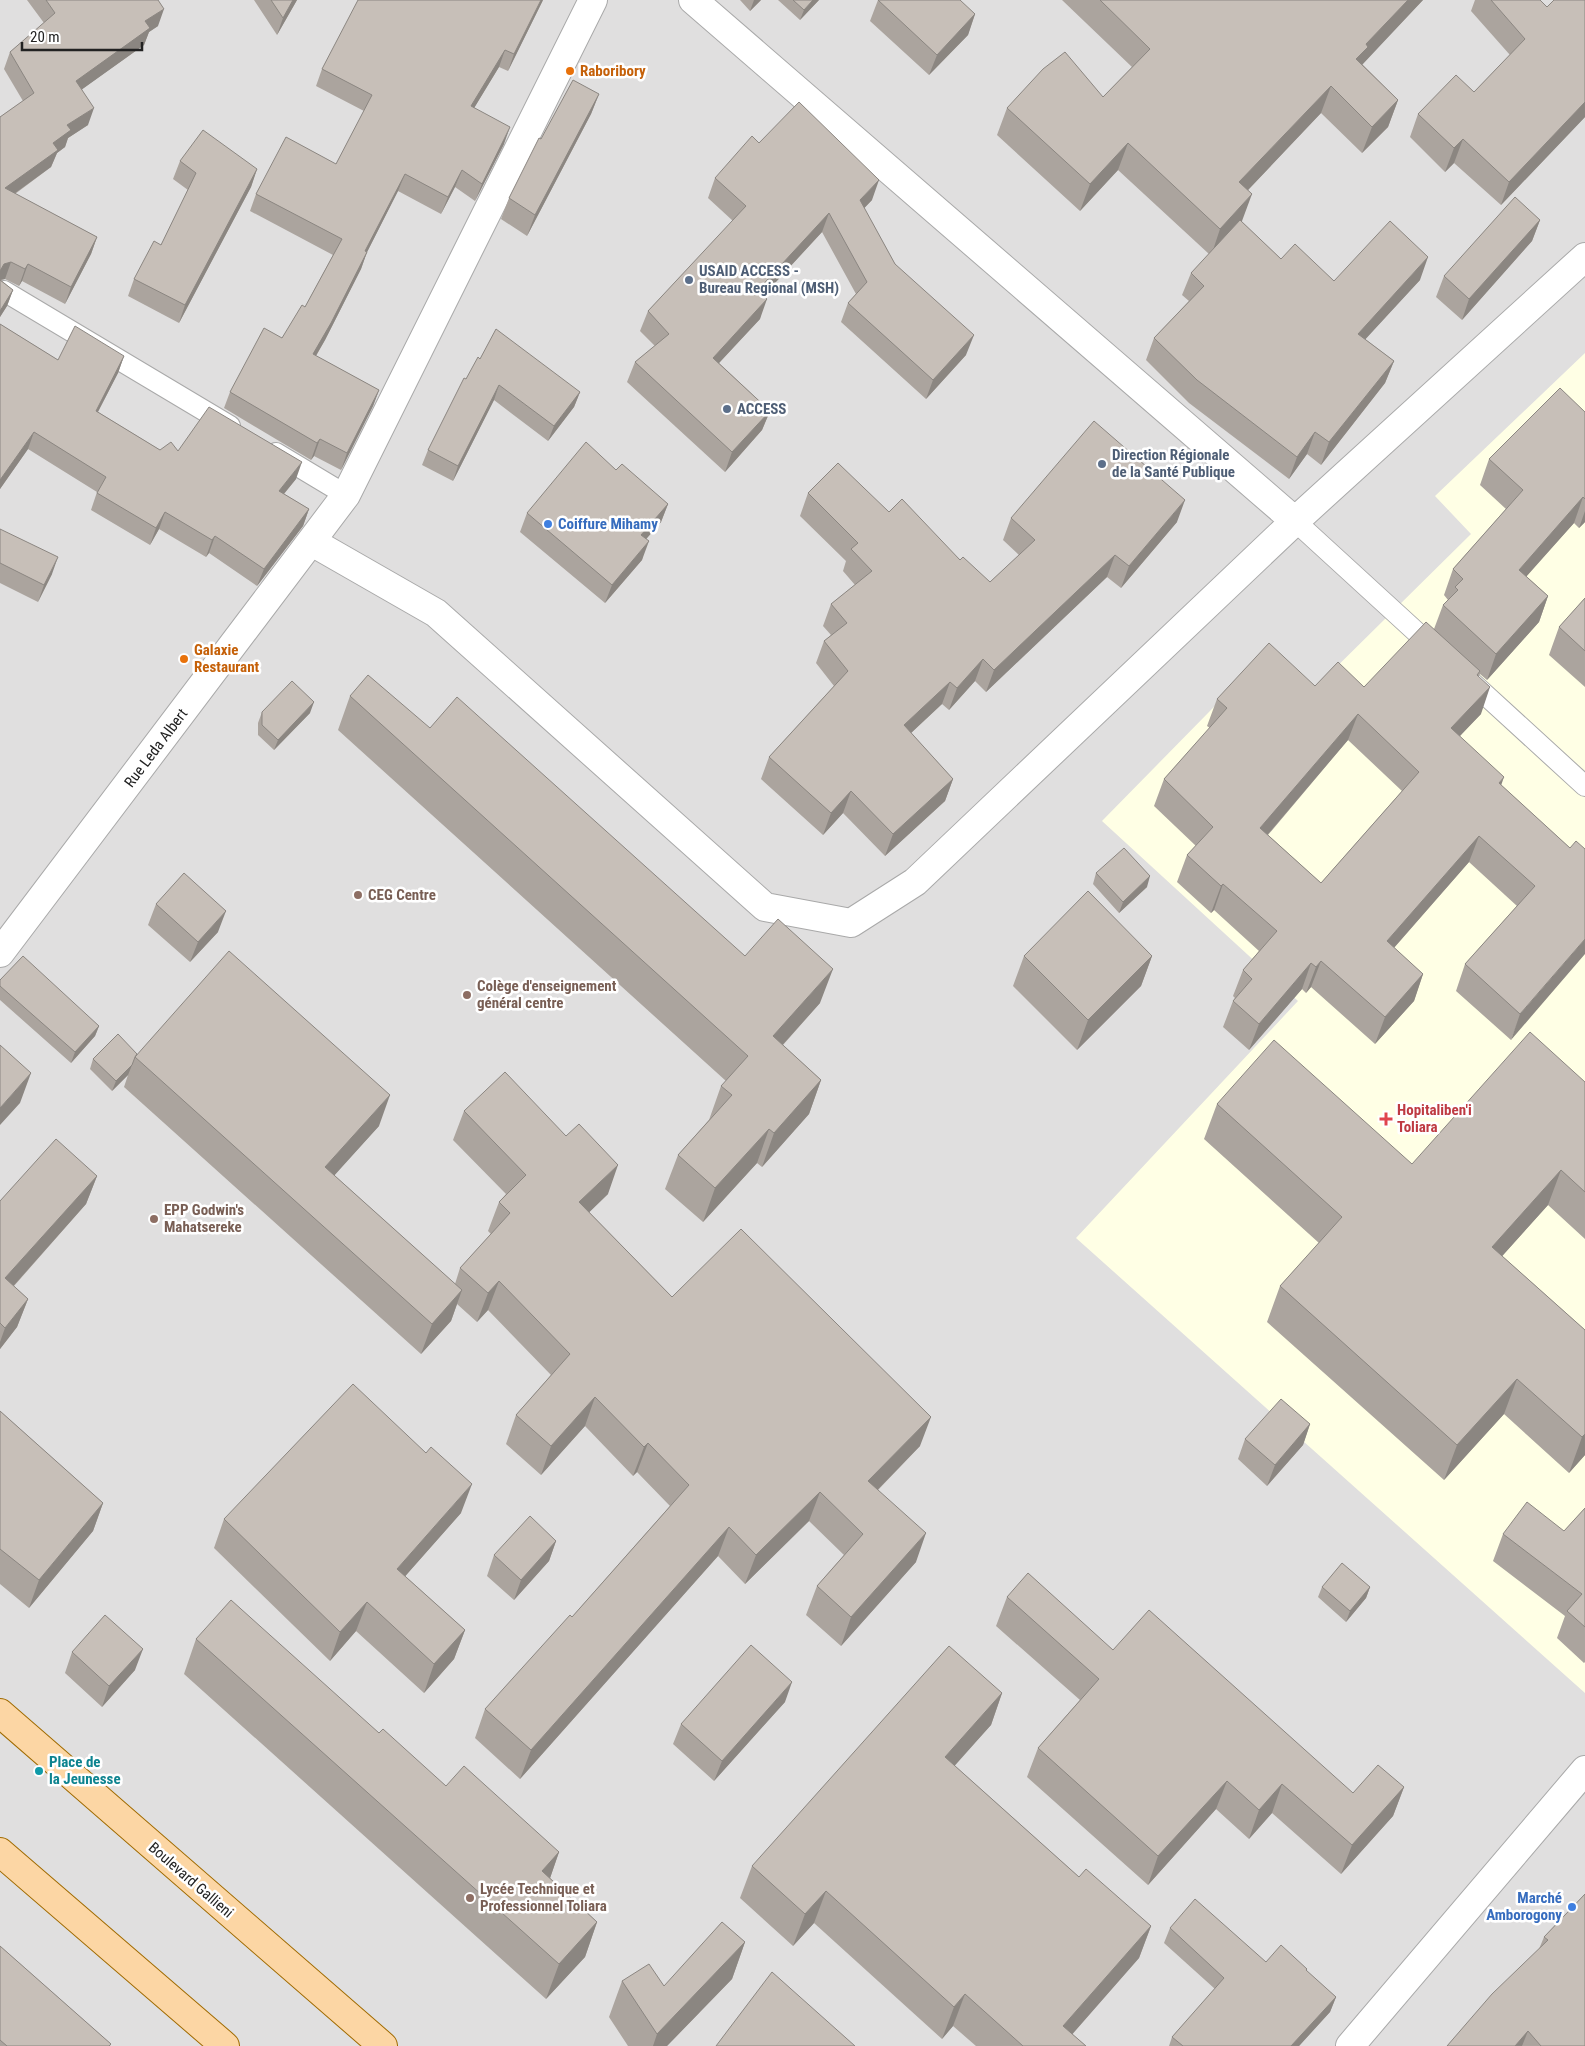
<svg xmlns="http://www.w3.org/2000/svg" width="1585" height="2046" font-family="'Roboto Condensed',sans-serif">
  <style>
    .residential { fill: #e0dfdf }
    .education { fill: #ffffe5 }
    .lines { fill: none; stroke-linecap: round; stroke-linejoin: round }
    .service-casing { stroke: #a9a9a9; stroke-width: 22 }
    .minor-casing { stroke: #a9a9a9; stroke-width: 30 }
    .tertiary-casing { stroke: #a9a9a9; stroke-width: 30 }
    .primary-casing { stroke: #a06b00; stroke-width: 30 }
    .service { stroke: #fff; stroke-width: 20 }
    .minor { stroke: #fff; stroke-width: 28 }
    .tertiary { stroke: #fff; stroke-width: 28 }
    .primary { stroke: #fcd6a4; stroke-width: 28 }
    .wall { fill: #aba49e; fill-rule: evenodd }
    .shaded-wall { fill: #8b8681 }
    .building { fill: #c7bfb8; stroke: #8b8681; fill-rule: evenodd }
    .food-dot { fill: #e8710a; stroke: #fff; stroke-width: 2 }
    .service-dot { fill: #5c6f8a; stroke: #fff; stroke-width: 2 }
    .shop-dot { fill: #3f7fe0; stroke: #fff; stroke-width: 2 }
    .education-dot { fill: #8d6e63; stroke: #fff; stroke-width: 2 }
    .health-dot { fill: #e0444e; stroke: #fff; stroke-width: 2 }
    .culture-dot { fill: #0f9aa8; stroke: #fff; stroke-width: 2 }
    .labels { text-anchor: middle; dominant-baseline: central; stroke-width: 5; stroke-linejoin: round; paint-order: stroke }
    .food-label { font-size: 15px; font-weight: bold; fill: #c56008; stroke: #fff; text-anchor: start }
    .service-label { font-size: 15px; font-weight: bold; fill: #4e5e75; stroke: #fff; text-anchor: start }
    .shop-label { font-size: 15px; font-weight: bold; fill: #366cbe; stroke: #fff; text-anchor: start }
    .street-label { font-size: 15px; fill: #222; stroke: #fff }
    .education-label { font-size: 15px; font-weight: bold; fill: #785e54; stroke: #fff; text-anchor: start }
    .health-label { font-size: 15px; font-weight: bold; fill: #be3a42; stroke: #fff; text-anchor: start }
    .culture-label { font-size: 15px; font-weight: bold; fill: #0d838f; stroke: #fff; text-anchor: start }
  </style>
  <rect width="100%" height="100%" fill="#f2efe9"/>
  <path class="residential" d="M0,0H1585V2046H0Z"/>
  <path class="education" d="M1585,353V1693L1076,1238L1298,1001L1102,821L1262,658L1307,696L1471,534L1435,496Z"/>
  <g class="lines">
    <defs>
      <path id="service" d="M4,291L230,426
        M276,453L346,495
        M1295,521L1436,650
        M1467,678L1585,786"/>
      <path id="minor" d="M693,0L1295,521
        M312,542L436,613L765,907L851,923L915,882L1295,521L1585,257"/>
      <path id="tertiary" d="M0,953L346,495L593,0
        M1350,2046L1585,1770"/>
      <path id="primary" d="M0,1713L383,2046
        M0,1852L225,2046"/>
    </defs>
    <use href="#service" class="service-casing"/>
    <use href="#minor" class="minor-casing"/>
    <use href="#tertiary" class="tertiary-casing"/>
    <use href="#primary" class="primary-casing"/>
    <use href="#service" class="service"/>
    <use href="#minor" class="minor"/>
    <use href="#tertiary" class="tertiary"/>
    <use href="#primary" class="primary"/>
  </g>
  <path class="wall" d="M27,0H158V26L149,32L144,45L82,89L88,125L68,138L65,147L57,153L51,167L15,194L97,237L91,254L65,304L22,281L19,286L5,279L1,280L13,290L7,306L0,317V117L23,101L4,69L10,52L44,23Z
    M254,0H297L277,35Z
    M543,0L508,71L499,67L474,108L504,144L475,201L455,187L441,214L398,191L367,252L361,269L325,340L316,356L379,390L373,406L341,470L314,456L311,460L224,408L230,392L282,338L305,307L333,255L250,211L256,194L336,164L364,111L316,86L322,69Z
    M740,0H761L750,11Z
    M778,0H819L800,20Z
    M878,0L975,14L968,35L929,75L870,21Z
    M1062,0H1423L1362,64L1398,100L1388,127L1362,153L1321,113L1248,190L1241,221L1281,259L1334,281L1420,280L1365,339L1394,361L1385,383L1321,465L1307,454L1289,479L1189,403L1146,360L1154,338L1189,301L1182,295L1191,273L1209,254L1118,170L1080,211L997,135L1007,108L1103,97L1132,67Z
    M1475,0H1540L1547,7L1585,0V117L1501,205L1454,163L1445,172L1410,137L1418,114L1474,92L1510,55L1471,11Z
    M599,94L591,114L527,236L501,219L509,198L541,139Z
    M759,143L872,200L864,208L895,264L966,355L926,399L841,322L848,303L856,294L822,232L763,296L760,319L719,363L770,411L762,430L725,472L627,382L635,362L655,346L640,331L648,311L733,221L708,198L715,178Z
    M180,161L257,169L251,187L179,323L128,296L134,279L161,245L188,190L173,179Z
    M1540,220L1532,241L1462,320L1436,297L1444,276Z
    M0,324L58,360L124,356L118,373L98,412L160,450L178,451L296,479L284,494L309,509L303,526L257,586L209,553L206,557L159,529L150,545L91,510L97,492L28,449L0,489Z
    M480,359L580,392L574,407L548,441L494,400L453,481L422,465L428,450L466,379Z
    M1585,412V522L1579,528L1574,523L1526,576L1548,596L1539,622L1487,680L1480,674L1479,676L1481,714L1459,736L1501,785L1570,848L1585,849L1511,1040L1456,991L1465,964L1517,906L1469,862L1394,948L1423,974L1414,1001L1375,1044L1311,987L1306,993L1302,989L1249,1050L1223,1027L1233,1001L1235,998L1233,996L1243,970L1259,951L1214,910L1211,913L1177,882L1187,855L1196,846L1154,806L1164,779L1210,728L1207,726L1217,699L1315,686L1364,687L1434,629L1443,605L1448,600L1444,595L1453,569L1506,509L1480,485L1489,459ZM1348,740L1402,791L1321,883L1268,835Z
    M616,470L668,504L661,522L646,539L642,560L605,603L520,532L527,513Z
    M808,493L889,512L960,560L990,582L1019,555L1003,540L1011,518L1177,522L1121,588L1107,577L986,692L975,681L949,710L942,704L911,733L953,779L945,801L885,856L843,813L823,835L761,779L769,757L834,686L816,663L824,641L831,635L823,626L831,604L855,585L843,571L846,561L800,516Z
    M0,529L52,574L38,602L0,583Z
    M1585,598V687L1549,655L1559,627Z
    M350,696L430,728L745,956L820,1003L783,1045L821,1080L809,1114L762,1167L757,1163L703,1222L665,1189L678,1155L709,1120L721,1086L726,1081L338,730Z
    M262,712L310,713L274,750L258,735V723Z
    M1096,873L1147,887L1119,913L1093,884Z
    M156,904L218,932L190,962L148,925Z
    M1024,956H1152L1141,986L1077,1050L1013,986Z
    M0,980L99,1026L95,1036L71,1063L0,1000Z
    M137,1054L379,1126L334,1175L455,1284L460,1268L491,1234L488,1231L499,1202L506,1194L453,1140L464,1111L608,1194L589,1212L672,1297L920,1446L878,1490L916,1562L841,1646L806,1615L817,1586L844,1555L809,1521L745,1584L718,1556L520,1779L475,1738L485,1709L572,1617L670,1506L637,1472L633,1476L585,1426L541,1475L506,1444L516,1415L551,1375L488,1310L477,1322L457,1304L451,1321L421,1354L124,1087L128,1075L112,1091L90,1069L93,1059Z
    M1585,1082V1239L1548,1205L1502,1256L1585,1330V1455L1569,1473L1504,1414L1444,1480L1267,1322L1280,1286L1319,1243L1204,1139L1217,1104L1412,1164Z
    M97,1176L86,1204L14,1286L28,1299L17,1327L0,1349V1201Z
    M0,1411L103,1503L93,1531L29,1608L0,1584Z
    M1310,1424L1303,1445L1267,1486L1238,1459L1245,1439Z
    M1585,1508V1662L1584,1663L1557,1638L1565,1616L1493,1561L1503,1534L1564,1531Z
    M461,1513L405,1576L465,1630L454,1659L424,1693L356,1631L330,1661L214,1548L224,1519Z
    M556,1541L549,1561L514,1600L487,1576L494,1555Z
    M1322,1587H1370L1366,1598L1346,1622L1318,1597Z
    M1007,1597L1113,1650L1353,1793L1404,1787L1393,1816L1341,1874L1272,1813L1249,1839L1216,1809L1148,1885L1027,1777L1038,1748L1080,1700L996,1626Z
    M196,1639L379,1733L446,1786L559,1852L550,1878L597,1922L585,1957L546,1999L184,1674Z
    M72,1652L135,1670L102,1707L65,1673Z
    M1002,1693L991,1725L954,1765L1079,1877L1151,1926L1139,1958L1072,2034L1086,2046H976L953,2026L942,2039L814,1923L793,1946L740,1898L752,1866Z
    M785,1702L714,1781L673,1744L681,1724Z
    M1585,1894V2046H1447L1539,1949L1544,1937Z
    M1170,1928L1266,1962L1306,1971L1336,1997L1330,2012L1299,2046H1169L1172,2037L1215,1989L1164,1943Z
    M745,1942L732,1979L667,2046H628L609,2017L622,1981L664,1986Z
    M0,1946L111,2044L110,2046H0Z"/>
  <path class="shaded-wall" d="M293,0H297L277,35L283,18Z
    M541,0H543L508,71L514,54Z
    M754,0H761L750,11Z
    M813,0H819L800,20L804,10Z
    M1408,0H1423L1362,65L1356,59L1366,44Z
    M164,9L158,26L149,32L144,45L70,98L76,81L145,21Z
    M975,14L968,35L929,75L937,55Z
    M505,50L499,67L465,123L471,106Z
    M1331,86L1321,113L1230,209L1239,182Z
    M599,94L591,114L527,236L535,215Z
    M1398,100L1388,127L1362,153L1372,127Z
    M1585,102V117L1501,205L1509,182Z
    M94,108L88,125L68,138L65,147L57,153L51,167L0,204L5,188L53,143L67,125Z
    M510,127L504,144L475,201L482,184Z
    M1463,139L1454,163L1445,172L1454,148Z
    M1128,143L1118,170L1080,211L1090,184Z
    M257,169L251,187L179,323L185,305Z
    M462,170L455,187L441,214L448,197Z
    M405,174L398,191L359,268L365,251Z
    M879,180L872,200L853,220L860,200Z
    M1252,194L1242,221L1211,256L1220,229Z
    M829,213L822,232L750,310L757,291Z
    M1540,220L1532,241L1462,320L1469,299Z
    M97,237L91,254L65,304L71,287Z
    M367,252L361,269L325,340L307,371L313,354Z
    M1428,257L1420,280L1350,356L1358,334Z
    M11,262L5,279L0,280V271L4,264Z
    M28,264L22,281L19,286L25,269Z
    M13,290L7,306L0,317V311Z
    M767,299L760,319L705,378L713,358Z
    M974,335L966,355L926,399L933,380Z
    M124,356L118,373L90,427L96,411Z
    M1394,361L1385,383L1321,465L1329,442Z
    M499,385L494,400L453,481L458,466Z
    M379,390L373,406L341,470L347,453Z
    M580,392L574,407L548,441L554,426Z
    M770,411L762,430L725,472L732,452Z
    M34,432L28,449L0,489V480Z
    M1315,432L1307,454L1289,479L1297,457Z
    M320,439L314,456L311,460L317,443Z
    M302,462L296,479L273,507L279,491Z
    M1583,497L1574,523L1509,596L1519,570Z
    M1185,500L1177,522L1121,588L1129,566Z
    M668,504L661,522L634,553L641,535Z
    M309,509L303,526L257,586L264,569Z
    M1585,511V522L1579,528Z
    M165,512L159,529L150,545L156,528Z
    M215,536L209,553L206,557L212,540Z
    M649,541L642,560L605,603L612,585Z
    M1115,555L1107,577L986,692L994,670Z
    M58,557L52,574L38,602L44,585Z
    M1548,596L1539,622L1487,680L1496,654Z
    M983,659L975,681L949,710L957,688Z
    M950,682L942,704L896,747L904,725Z
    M1490,687L1481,714L1442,755L1451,728Z
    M314,702L310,713L274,750L278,740Z
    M1358,714L1348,740L1251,854L1260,828Z
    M1504,777L1495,803L1499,783Z
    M953,779L945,801L885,856L893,834Z
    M851,791L843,813L823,835L831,813Z
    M1479,836L1469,862L1377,967L1387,941Z
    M1150,876L1147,887L1119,913L1123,902Z
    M1223,884L1214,910L1211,913L1221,886Z
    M226,911L218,932L190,962L198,942Z
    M1585,939V954L1511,1040L1520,1014Z
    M1152,956L1141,986L1077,1050L1088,1020Z
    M1321,961L1311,987L1306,993L1316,967Z
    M1311,963L1302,989L1249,1050L1259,1024Z
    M833,969L820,1003L760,1070L773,1036Z
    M1423,974L1414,1001L1375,1044L1385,1017Z
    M99,1026L95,1036L71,1063L75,1052Z
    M132,1065L128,1075L112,1091L116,1081Z
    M31,1073L20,1103L0,1125V1108Z
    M821,1080L809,1114L762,1167L774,1133Z
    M390,1095L379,1126L314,1198L325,1167Z
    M769,1129L757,1163L703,1222L715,1188Z
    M618,1165L608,1194L569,1232L579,1202Z
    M1561,1170L1548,1205L1479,1282L1492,1247Z
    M97,1176L86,1204L0,1301L5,1278Z
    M499,1281L488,1310L477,1322L488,1293Z
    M462,1290L451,1321L421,1354L432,1324Z
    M28,1299L17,1327L0,1349V1342L5,1328Z
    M1517,1379L1504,1414L1444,1480L1457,1445Z
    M595,1397L585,1426L541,1475L551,1446Z
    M931,1417L920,1446L858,1510L868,1481Z
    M1310,1424L1303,1445L1267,1486L1275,1465Z
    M1585,1434V1455L1569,1473L1582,1437Z
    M648,1443L637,1472L633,1476L644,1447Z
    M472,1484L461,1513L386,1598L397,1569Z
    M820,1492L809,1521L745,1584L756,1555Z
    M103,1503L93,1531L29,1608L39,1580Z
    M729,1527L718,1556L520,1779L531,1750Z
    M926,1533L916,1562L841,1646L851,1617Z
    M556,1541L549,1561L514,1600L521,1580Z
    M1370,1587L1366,1598L1346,1622L1350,1611Z
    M367,1602L356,1631L330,1661L340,1632Z
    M465,1630L454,1659L424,1693L434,1664Z
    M143,1649L135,1670L102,1707L109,1686Z
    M792,1682L785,1702L714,1781L722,1761Z
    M1002,1693L991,1725L934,1789L945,1757Z
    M1227,1781L1216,1809L1148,1885L1158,1856Z
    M1282,1784L1272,1813L1249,1839L1259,1810Z
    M1404,1787L1393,1816L1341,1874L1352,1845Z
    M559,1852L547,1887L542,1871Z
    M826,1891L814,1923L793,1946L805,1914Z
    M597,1922L585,1957L546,1999L559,1964Z
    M1151,1926L1139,1958L1062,2046L1063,2026Z
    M745,1942L732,1979L667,2046H653L657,2034Z
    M965,1994L953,2026L942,2039L954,2007Z
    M1336,1997L1330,2012L1299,2046H1291Z
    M1528,2031L1522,2046H1515Z"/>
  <path class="building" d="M46,0H158L164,9L145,21L150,28L76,81L94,108L67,125L71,130L53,143L58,150L5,188L97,237L71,287L28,264L25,269L11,262L4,264L0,271V117L34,93L10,52L55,13Z
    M271,0H293L283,18Z
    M358,0H541L514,54L505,50L471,106L510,127L482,184L462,170L448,197L405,174L365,251L367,252L331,323L313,354L379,390L347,453L320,439L317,443L230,392L264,328L282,338L302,305L305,307L342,239L256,194L286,137L336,164L372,95L322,69Z
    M793,0H813L804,10Z
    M878,0H960L975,14L937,55Z
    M1100,0H1408L1366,44L1368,47L1356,59L1398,100L1372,127L1331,86L1239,182L1252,194L1220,229L1128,143L1090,184L1007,108L1043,69L1065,52L1103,97L1150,49Z
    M1491,0H1540L1547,7L1554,0H1585V102L1509,182L1463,139L1454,148L1418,114L1456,75L1474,92L1525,39Z
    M573,80L599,94L535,215L509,198L539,138L541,139Z
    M799,102L879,180L860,200L895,264L974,335L933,380L848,303L867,282L829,213L757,291L767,299L713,358L770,411L732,452L635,362L669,334L648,311L746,206L715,178L752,136L759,143Z
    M203,130L257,169L185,305L134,279L154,241L161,245L196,173L180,161Z
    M1515,197L1540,220L1469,299L1444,276Z
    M1240,220L1281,259L1295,244L1334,281L1390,221L1428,257L1358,334L1394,361L1329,442L1315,432L1297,457L1197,380L1154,338L1204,286L1191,273Z
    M0,280L13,290L0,311Z
    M0,324L58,360L75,326L124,356L96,411L160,450L171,442L178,451L209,407L302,462L279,491L309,509L264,569L215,536L212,540L165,512L156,528L97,493L106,477L34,432L0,480Z
    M496,329L580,392L554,426L499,385L458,466L428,450L464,378L466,379L478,357L480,359Z
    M1560,388L1585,412V499L1583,497L1519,570L1548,596L1496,654L1443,605L1458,590L1455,587L1463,579L1453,569L1523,490L1489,459Z
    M1094,421L1185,500L1129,566L1115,555L994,670L983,659L957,688L950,682L904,725L953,779L893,834L851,791L831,813L769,757L848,671L824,641L847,623L831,604L872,571L851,549L858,543L808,493L838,463L889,512L902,499L960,560L963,557L990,582L1035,540L1011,518Z
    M586,442L616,470L622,464L668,504L641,535L649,541L612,585L527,513Z
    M0,529L58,557L44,585L0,563Z
    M1585,598V651L1559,627Z
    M1426,622L1480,671L1477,675L1490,687L1451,728L1504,777L1499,783L1570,848L1576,841L1585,849V939L1520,1014L1465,964L1535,886L1479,836L1387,941L1423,974L1385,1017L1321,961L1316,967L1311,963L1259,1024L1233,1001L1252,979L1243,970L1277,931L1223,884L1221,886L1187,855L1213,827L1164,779L1227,708L1217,699L1269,643L1315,686L1338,662L1364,687ZM1358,714L1419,772L1321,883L1260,828Z
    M368,675L430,728L457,697L745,956L778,919L833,969L773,1036L821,1080L774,1133L769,1129L715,1188L678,1155L732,1095L721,1086L748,1056L350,696Z
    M292,681L314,702L278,740L262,725V712Z
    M1124,848L1150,876L1123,902L1096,873Z
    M184,873L226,911L198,942L156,904Z
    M1088,891L1152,956L1088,1020L1024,956Z
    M229,951L390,1095L325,1167L462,1290L432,1324L135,1057Z
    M23,956L99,1026L75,1052L0,986V980Z
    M1530,1032L1585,1082V1192L1561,1170L1492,1247L1585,1330V1434L1582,1437L1517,1379L1457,1445L1280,1286L1342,1217L1217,1104L1274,1040L1412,1164Z
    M118,1034L137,1054L135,1057L132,1065L116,1081L93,1059Z
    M0,1045L31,1073L0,1108Z
    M505,1072L566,1136L579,1124L618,1165L579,1202L672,1297L741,1229L931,1417L868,1481L926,1533L851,1617L817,1586L863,1534L820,1492L756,1555L729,1527L531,1750L485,1709L570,1615L572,1617L689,1485L648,1443L644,1447L595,1397L551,1446L516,1415L570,1354L499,1281L488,1293L460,1268L510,1213L499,1202L526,1175L464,1111Z
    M56,1139L97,1176L5,1278L28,1299L5,1328L0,1323V1201Z
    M353,1384L426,1453L431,1447L472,1484L397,1569L465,1630L434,1664L367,1602L340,1632L224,1519Z
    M1281,1399L1310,1424L1275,1465L1245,1439Z
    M0,1411L103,1503L39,1580L0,1549Z
    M1527,1502L1564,1531L1585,1508V1627L1567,1611L1582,1594L1503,1534Z
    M530,1516L556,1541L521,1580L494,1555Z
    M1342,1563L1370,1587L1350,1611L1322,1587Z
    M1028,1573L1113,1650L1149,1610L1353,1793L1378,1765L1404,1787L1352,1845L1282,1784L1259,1810L1227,1781L1158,1856L1038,1748L1099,1679L1007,1597Z
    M231,1600L379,1733L383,1729L446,1786L464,1766L559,1852L542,1871L597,1922L559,1964L196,1639Z
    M105,1615L143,1649L109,1686L72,1652Z
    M751,1645L792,1682L722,1761L681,1724Z
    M949,1646L1002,1693L945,1757L1079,1877L1086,1869L1151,1926L1063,2026L1086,2046H1023L965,1994L954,2007L826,1891L805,1914L752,1866Z
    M1585,1894V2046H1541L1528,2031L1515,2046H1447L1492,1994L1548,1940L1544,1937Z
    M1195,1899L1266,1962L1281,1945L1307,1969L1306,1970L1336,1997L1291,2046H1183L1172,2037L1224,1978L1170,1928Z
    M722,1922L745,1942L657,2034L622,1981L649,1964L664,1986Z
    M0,1946L111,2044L109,2046H7L0,2040Z
    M772,1972L855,2046H716Z"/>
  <g class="food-dot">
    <circle cx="570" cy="71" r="5"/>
    <circle cx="184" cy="659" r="5"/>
  </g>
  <g class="service-dot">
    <circle cx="689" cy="280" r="5"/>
    <circle cx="727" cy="409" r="5"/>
    <circle cx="1102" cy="464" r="5"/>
  </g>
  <g class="shop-dot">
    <circle cx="548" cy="524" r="5"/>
    <circle cx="1572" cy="1907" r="5"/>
  </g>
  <g class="education-dot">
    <circle cx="358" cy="895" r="5"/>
    <circle cx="467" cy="995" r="5"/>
    <circle cx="154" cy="1219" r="5"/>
    <circle cx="470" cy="1898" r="5"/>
  </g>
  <path class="health-dot" d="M1383.5 1111.5h5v5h5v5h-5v5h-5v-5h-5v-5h5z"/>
  <circle class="culture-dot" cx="39" cy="1771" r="5"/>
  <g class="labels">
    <g class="food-label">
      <text x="580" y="71">Raboribory</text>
      <text x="194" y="650">Galaxie<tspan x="194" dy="17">Restaurant</tspan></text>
    </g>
    <g class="service-label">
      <text x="699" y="271">USAID ACCESS -<tspan x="699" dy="17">Bureau Regional (MSH)</tspan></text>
      <text x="737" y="409">ACCESS</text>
      <text x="1112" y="455">Direction Régionale<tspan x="1112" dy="17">de la Santé Publique</tspan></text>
    </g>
    <g class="shop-label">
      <text x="558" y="524">Coiffure Mihamy</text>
      <text x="1562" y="1898" text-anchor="end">Marché<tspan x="1562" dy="17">Amborogony</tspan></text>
    </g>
    <g class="street-label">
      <text transform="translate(156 748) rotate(-53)">Rue Leda Albert</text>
      <text transform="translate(191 1880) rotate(41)">Boulevard Gallieni</text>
    </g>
    <g class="education-label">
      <text x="368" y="895">CEG Centre</text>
      <text x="477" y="986">Colège d'enseignement<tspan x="477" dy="17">général centre</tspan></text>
      <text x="164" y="1210">EPP Godwin's<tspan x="164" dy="17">Mahatsereke</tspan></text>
      <text x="480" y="1889">Lycée Technique et<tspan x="480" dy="17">Professionnel Toliara</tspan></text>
    </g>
    <g class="health-label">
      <text x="1397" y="1110">Hopitaliben'i<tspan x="1397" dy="17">Toliara</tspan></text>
    </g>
    <g class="culture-label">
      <text x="49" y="1762">Place de<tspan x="49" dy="17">la Jeunesse</tspan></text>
    </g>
  </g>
  <path d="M22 42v8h120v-8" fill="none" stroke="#222222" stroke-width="2.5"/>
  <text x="30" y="42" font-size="15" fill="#222222" stroke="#ffffff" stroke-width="4" paint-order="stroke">20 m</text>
</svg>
